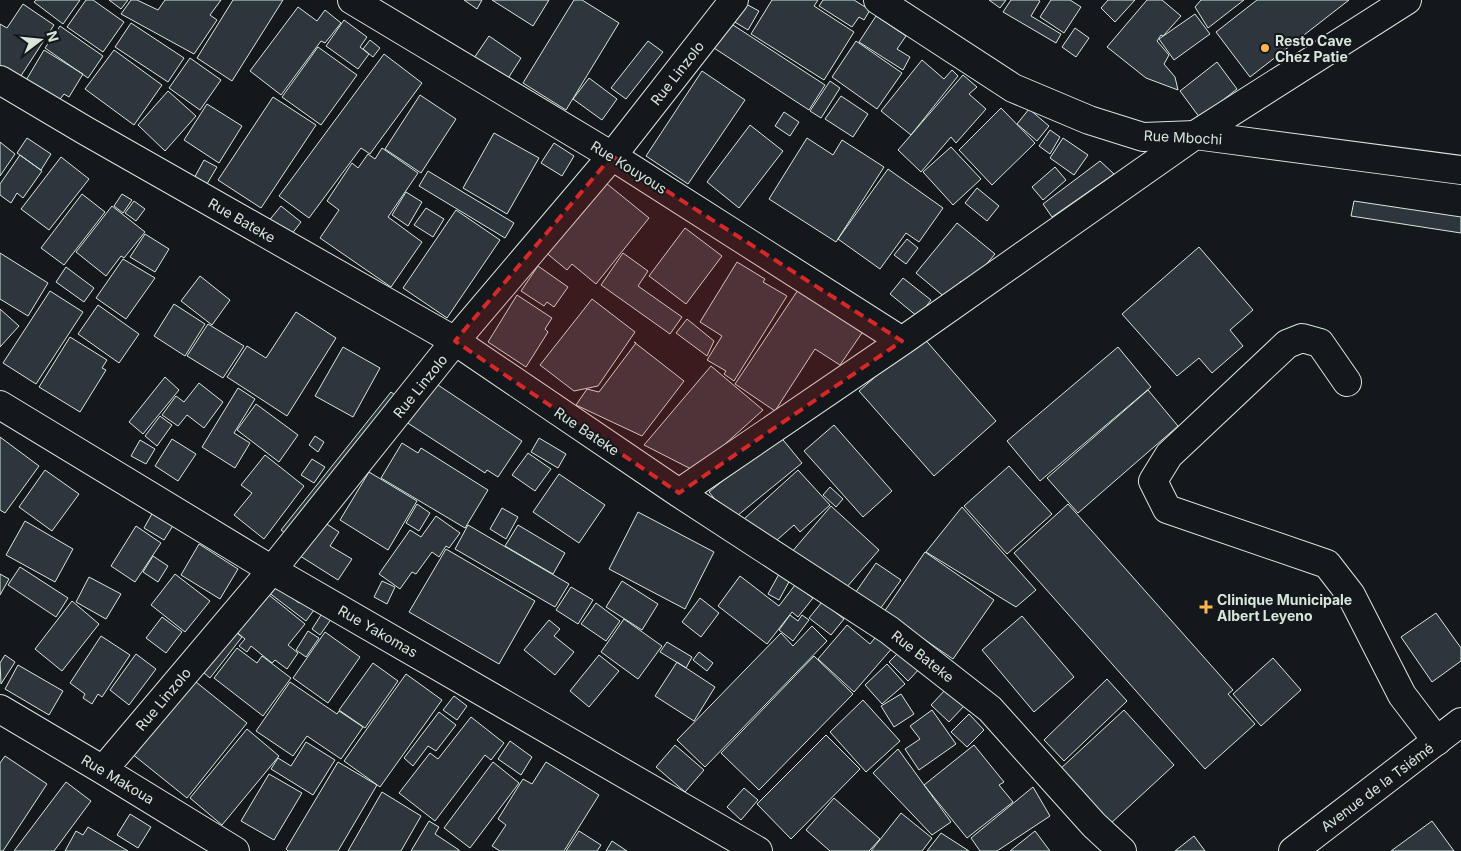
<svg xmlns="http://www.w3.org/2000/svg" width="1461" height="851" font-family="Inter,sans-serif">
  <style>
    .building { fill: #2c363c; stroke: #d8e6dc }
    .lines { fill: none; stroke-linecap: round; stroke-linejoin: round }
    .minor-casing { stroke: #d8e6dc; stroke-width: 30 }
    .major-casing { stroke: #d8e6dc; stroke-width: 30 }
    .minor { stroke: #14181c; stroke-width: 28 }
    .major { stroke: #14181c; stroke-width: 28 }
    .marked { fill: #d62828; fill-opacity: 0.2; stroke: #d62828; stroke-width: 4; stroke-dasharray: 10 6; stroke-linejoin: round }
    .poi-dot { fill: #ffb74d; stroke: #14181c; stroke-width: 2 }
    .labels { text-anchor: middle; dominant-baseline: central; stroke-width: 4; stroke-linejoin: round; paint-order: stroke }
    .poi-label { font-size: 14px; font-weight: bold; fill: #d8e6dc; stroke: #14181c; text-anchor: start }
    .street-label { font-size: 14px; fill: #d8e6dc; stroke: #14181c }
  </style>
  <rect width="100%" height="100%" fill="#14181c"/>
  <path class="building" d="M36,0H80L63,24L34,2Z
    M86,0H93L124,22L103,52L67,27Z
    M109,0H128L121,9Z
    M131,0H137L158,10L165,0H221L210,15L217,20L194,54L121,14Z
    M233,0H283L232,81L197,58Z
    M464,0H482L477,9Z
    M492,0H549L533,26Z
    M574,0H582L619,23L566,110L523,83Z
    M772,0H818L814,6L854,32L824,80L751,34Z
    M823,0H854L870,10L864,20L859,17L852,27L819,6Z
    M989,0H1006L1000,8Z
    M1011,0H1038L1040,1L1031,16L1061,34L1056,43L1003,12Z
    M1051,0H1070L1081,7L1064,33L1040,17Z
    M1108,0H1135L1115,22L1101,8Z
    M1147,0H1162L1181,16L1163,36L1161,35L1157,41L1169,55L1164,64L1175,77L1178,90L1146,78L1107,47Z
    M1201,0H1244L1208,28L1195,7Z
    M1257,0H1349L1250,77L1216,32Z
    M744,3L759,11L748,30L733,21Z
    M23,4L54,25L15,85L0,75V24L7,28Z
    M298,7L317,21L325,10L341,23L325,43L321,41L281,95L250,71Z
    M1195,14L1210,34L1174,60L1159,39Z
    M876,16L906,36L897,49L910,57L903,70L859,42Z
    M344,20L367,37L360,47L369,54L358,69L326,46Z
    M131,23L184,58L168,82L115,47Z
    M730,23L825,85L809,110L714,48Z
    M60,26L103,56L88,78L45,48Z
    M1075,28L1089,38L1076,57L1062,47Z
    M489,36L521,58L507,80L474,58Z
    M370,40L380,48L373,57L363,49Z
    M648,41L663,52L626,99L611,88Z
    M856,41L902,73L877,109L832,77Z
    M318,47L357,75L321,125L282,97Z
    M44,50L83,74L69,97L64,94L58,102L25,82Z
    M114,50L162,85L134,125L85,89Z
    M384,54L422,83L370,154L361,148L309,218L279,196Z
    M190,58L221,80L200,110L169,88Z
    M922,60L944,79L952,70L958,76L911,135L881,111Z
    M1217,62L1237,89L1200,118L1180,91Z
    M702,71L745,100L688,184L646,156Z
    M963,75L977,87L969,94L986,109L956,143L951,137L921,172L898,150Z
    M589,78L617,99L602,120L573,99Z
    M830,81L840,88L821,118L810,111Z
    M168,91L196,116L165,151L138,125Z
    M420,95L456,119L421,173L385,149Z
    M841,96L868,114L853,137L825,119Z
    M273,97L316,125L261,208L218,180Z
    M207,104L242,126L219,163L184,140Z
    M1001,108L1035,143L992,185L959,150Z
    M1029,109L1049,126L1037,141L1017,124Z
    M784,112L799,122L790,136L775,126Z
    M750,125L783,151L739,208L707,182Z
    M1050,130L1060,137L1050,154L1039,146Z
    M494,133L539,158L507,214L463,188Z
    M27,138L51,154L41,170L17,153Z
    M807,138L833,155L842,140L884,167L836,242L769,199Z
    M1063,138L1088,155L1074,175L1050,158Z
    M0,142L15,154L0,176Z
    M554,143L574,156L562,176L541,163Z
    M951,147L981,179L953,205L923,172Z
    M382,148L418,173L388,217L422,242L391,287L320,238L339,210L327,201L352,163L358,168L368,154L375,159Z
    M20,155L42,171L23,198L17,193L11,203L0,195V184Z
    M61,157L89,179L49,230L21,209Z
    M204,160L217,167L204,189L192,182Z
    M1100,161L1114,174L1052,217L1043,204Z
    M1055,167L1066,180L1043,200L1032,187Z
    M888,169L943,208L919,242L906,233L880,269L838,239Z
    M428,171L514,223L505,238L419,186Z
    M601,179L649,218L596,284L572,264L567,270L544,251Z
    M977,188L999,206L987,221L965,203Z
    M406,192L422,202L408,226L392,215Z
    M82,194L105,212L64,265L41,248Z
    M122,194L132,200L123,213L114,206Z
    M134,201L145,209L136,221L125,213Z
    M1354,201L1461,217V233L1351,216Z
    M112,206L145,232L124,258L121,256L106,276L76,252Z
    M281,206L301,222L288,239L267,223Z
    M426,208L444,219L433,237L414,225Z
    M456,210L500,240L447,318L403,288Z
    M957,223L995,254L968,286L961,281L947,299L916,273Z
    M685,228L722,256L686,304L649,276Z
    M145,234L169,249L155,272L130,257Z
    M907,239L918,248L906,264L894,255Z
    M1199,247L1253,310L1230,330L1243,346L1212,373L1199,358L1177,376L1122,314Z
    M0,253L48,283L28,316L0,299Z
    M623,253L648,271L638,286L682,317L670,334L601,285Z
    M123,259L155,278L126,319L96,298Z
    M737,262L765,279L763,282L787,296L734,381L724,374L726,371L707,360L722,336L700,322Z
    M538,266L568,287L554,307L547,302L544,306L521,291Z
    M66,267L94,288L84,302L56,282Z
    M200,276L230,300L212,325L181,301Z
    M903,278L931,300L918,317L890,294Z
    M800,287L864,330L840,365L815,349L775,411L735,384Z
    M50,291L83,312L36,384L3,363Z
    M517,295L552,318L545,329L548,332L526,367L488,342Z
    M592,299L635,332L598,386L574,391L540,365Z
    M174,304L205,324L185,356L154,336Z
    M98,305L139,334L119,363L78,334Z
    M0,309L19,326L0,347Z
    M296,312L336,338L287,416L227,377L247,346L266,358Z
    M687,319L714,341L707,356L676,333Z
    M208,324L244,346L223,378L187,356Z
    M922,336L996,421L934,476L859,391Z
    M70,337L107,360L102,368L106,370L80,412L39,387Z
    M634,342L684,381L642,436L576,405L587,389L599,392L636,343Z
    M343,347L380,368L353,417L315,396Z
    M1118,347L1151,387L1040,481L1007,441Z
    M711,366L763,410L695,471L644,445Z
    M165,377L179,390L143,434L129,422Z
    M432,381L522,441L498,477L487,470L485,473L403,420Z
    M199,383L223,402L204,428L187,415L178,426L162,415L176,396L184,402Z
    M238,388L255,399L234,433L250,443L235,468L202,447Z
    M1148,390L1178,426L1078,513L1047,478Z
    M391,392L404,402L293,540L281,530Z
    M256,404L298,435L279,462L237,430Z
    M160,416L172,425L157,446L145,436Z
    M834,425L892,491L863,517L804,451Z
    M779,435L802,463L732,520L709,492Z
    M315,436L324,442L318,452L309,445Z
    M0,437L39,466L5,513L0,510Z
    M539,438L566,454L558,468L531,452Z
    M172,439L196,454L178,481L155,466Z
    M140,440L155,449L146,464L131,456Z
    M402,443L418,453L421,448L488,490L465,528L381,478Z
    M528,453L551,469L535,491L512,475Z
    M265,455L304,486L264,539L234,515L252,493L241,485Z
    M312,459L325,467L314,483L301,475Z
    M1009,466L1052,514L1007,554L964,506Z
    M45,470L79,494L52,531L19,507Z
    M798,470L830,505L800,532L794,525L769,547L744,519Z
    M369,472L417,501L388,550L340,520Z
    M559,474L605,505L579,543L533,512Z
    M830,487L843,499L836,507L823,495Z
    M417,504L430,513L419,531L406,523Z
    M1068,504L1233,690L1228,694L1255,724L1205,769L1014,553Z
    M831,506L879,550L839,596L791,553Z
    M962,507L1036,590L1016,607L926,552Z
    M502,508L518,517L506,539L490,529Z
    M153,512L174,524L164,540L144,528Z
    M638,512L714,552L685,609L609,569Z
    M436,516L460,533L449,548L446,546L439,557L432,552L416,574L412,572L400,589L379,574L410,530L421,537Z
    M319,519L339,532L330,546L352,559L338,580L297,554Z
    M25,521L73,549L55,582L6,555Z
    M468,525L569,584L555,607L455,549Z
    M518,525L565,553L553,574L505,546Z
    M136,526L161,543L135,582L111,566Z
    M199,544L238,569L220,599L181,575Z
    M446,549L535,601L499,664L409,612Z
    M925,552L994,600L953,659L884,612Z
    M153,556L168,566L158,582L143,572Z
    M876,563L901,580L875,616L851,599Z
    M20,567L68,598L56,617L8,585Z
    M0,574L9,579L0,595Z
    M175,574L210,601L185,632L151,605Z
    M779,574L790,580L779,600L768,594Z
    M740,576L779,606L795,585L813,598L798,617L792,612L767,644L718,606Z
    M89,577L121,594L106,619L76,602Z
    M382,581L395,587L387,604L374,597Z
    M622,581L658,604L642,630L606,607Z
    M274,584L299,603L306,593L319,603L306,621L268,592Z
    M571,587L593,600L578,624L556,610Z
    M264,591L305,624L288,645L298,653L287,669L275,660L272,663L251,646L247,652L239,646L245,639L234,630Z
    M700,598L719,613L701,637L682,622Z
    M72,601L99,624L62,671L35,649Z
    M822,602L844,619L831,635L809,618Z
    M596,603L620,621L606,641L581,624Z
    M323,612L332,618L320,635L312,629Z
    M1436,613L1461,648V661L1432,682L1401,637Z
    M790,615L798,621L802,615L809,620L793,641L779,630Z
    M1022,616L1074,677L1034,712L982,650Z
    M162,617L182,632L166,653L146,638Z
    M624,619L662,646L638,679L601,652Z
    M549,620L560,629L554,636L574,652L555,675L524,650Z
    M847,625L870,644L879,633L894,646L854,692L818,659Z
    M228,626L242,637L210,678L197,667Z
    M812,626L827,641L705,767L677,740L781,633L793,646Z
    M308,631L319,638L306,657L296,650Z
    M325,632L360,657L328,703L293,678Z
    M101,636L130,655L102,697L98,694L92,704L83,698L85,694L70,683Z
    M667,642L692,657L686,668L660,652Z
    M237,648L257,663L262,656L291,678L263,716L214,678Z
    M903,648L922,666L908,681L889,662Z
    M699,652L713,663L707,671L693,660Z
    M136,654L156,669L129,705L110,690Z
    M5,655L15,662L1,684L0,663Z
    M599,655L619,671L589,707L570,691Z
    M814,656L853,694L759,790L721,753Z
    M1273,658L1301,690L1261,726L1233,694Z
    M677,662L715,687L694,721L655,696Z
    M373,663L398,681L365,728L339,710Z
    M887,664L905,684L882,704L865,685Z
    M18,665L63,691L49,715L5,689Z
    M406,674L442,700L380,787L344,761Z
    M191,678L247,723L187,798L131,753Z
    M1107,679L1127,701L1064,761L1044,740Z
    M290,682L337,714L339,711L363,727L341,759L307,736L293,756L256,731Z
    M947,688L965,705L949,722L931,705Z
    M901,694L914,714L894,727L881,706Z
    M454,696L467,706L457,720L443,710Z
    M863,700L900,741L866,772L830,732Z
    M932,710L956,744L919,770L905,749L920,739L910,726Z
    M1124,710L1174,765L1109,825L1059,770Z
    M439,712L456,725L436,751L428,746L413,766L404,758Z
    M969,714L984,730L967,747L951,732Z
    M471,717L504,743L491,760L485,755L435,821L399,793L430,753L438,759Z
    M247,729L279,756L222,825L190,798Z
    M826,735L860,769L791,839L757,804Z
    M510,741L532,757L521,775L498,759Z
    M306,742L335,760L313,795L271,769L278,758L291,766Z
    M675,745L704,770L685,792L656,767Z
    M974,745L1004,782L999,785L1013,802L967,838L924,785Z
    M898,749L951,822L932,835L873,773Z
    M5,756L47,784L3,851H0V763Z
    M338,762L377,785L338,851H288L286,849Z
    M493,762L519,783L470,848L444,828Z
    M546,762L599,795L564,851H500L492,846L506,825L498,819L523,779L532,784Z
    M269,774L302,793L274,840L241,821Z
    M66,782L91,801L54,851H14Z
    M1033,787L1050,816L997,851H980L971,838Z
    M744,788L758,800L741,820L727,807Z
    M382,792L421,816L401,851H348Z
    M834,798L880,839L869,851H830L806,830Z
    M901,813L932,838L922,851H871Z
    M130,814L151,827L138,848L117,835Z
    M429,821L439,827L435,834L459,850V851H411Z
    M1432,821L1454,851H1391Z
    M88,827L128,851H65L76,831L83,835Z
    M579,831L601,845L597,851H566Z
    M1035,831L1050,851H1010Z
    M941,833L969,851H927Z
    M1194,836L1205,851H1175Z
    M612,841L627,851H606Z"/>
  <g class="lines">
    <defs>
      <path id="minor" d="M352,0L612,156L902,341
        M0,80L86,131L455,341L679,493L889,630L990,709L1094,825L1122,851
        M1347,382L1320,343L1302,338L1287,344L1169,455L1153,481L1167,509L1327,564L1351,595L1402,695L1437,741
        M0,405L272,570L758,851
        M679,493L902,341L1195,135L1407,0
        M0,709L103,770L235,851
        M103,770L272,570L455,341L612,156L734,0"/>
      <path id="major" d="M878,0L1013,88L1089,120L1143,137L1195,135L1461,170
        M1293,851L1461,722"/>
    </defs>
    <use href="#minor" class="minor-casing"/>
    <use href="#major" class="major-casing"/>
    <use href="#minor" class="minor"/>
    <use href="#major" class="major"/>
  </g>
  <path class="marked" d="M612,156L902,341L679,493L455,341Z"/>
  <g class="poi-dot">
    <circle cx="1265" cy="48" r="5"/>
    <path d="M1203.5 599.5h5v5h5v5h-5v5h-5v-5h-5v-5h5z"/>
  </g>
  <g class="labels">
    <g class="poi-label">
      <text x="1275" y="40">Resto Cave<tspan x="1275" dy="16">Chez Patie</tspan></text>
      <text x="1217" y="599">Clinique Municipale<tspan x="1217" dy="16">Albert Leyeno</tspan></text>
    </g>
    <g class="street-label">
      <text transform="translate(677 73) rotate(-52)">Rue Linzolo</text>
      <text transform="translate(1183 137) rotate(3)">Rue Mbochi</text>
      <text transform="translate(629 167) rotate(32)">Rue Kouyous</text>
      <text transform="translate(242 220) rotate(30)">Rue Bateke</text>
      <text transform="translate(420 386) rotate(-51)">Rue Linzolo</text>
      <text transform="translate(587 431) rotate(34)">Rue Bateke</text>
      <text transform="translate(378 631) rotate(30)">Rue Yakomas</text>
      <text transform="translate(923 656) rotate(38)">Rue Bateke</text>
      <text transform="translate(163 699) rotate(-50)">Rue Linzolo</text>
      <text transform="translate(118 779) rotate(31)">Rue Makoua</text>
      <text transform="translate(1377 787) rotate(-37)">Avenue de la Tsiémé</text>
    </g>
  </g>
  <g transform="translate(40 40) rotate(74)" stroke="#14181c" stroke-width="4" paint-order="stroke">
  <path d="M0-4L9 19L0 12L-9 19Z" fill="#d8e6dc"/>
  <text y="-8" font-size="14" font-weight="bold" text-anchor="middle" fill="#d8e6dc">N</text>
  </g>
</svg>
